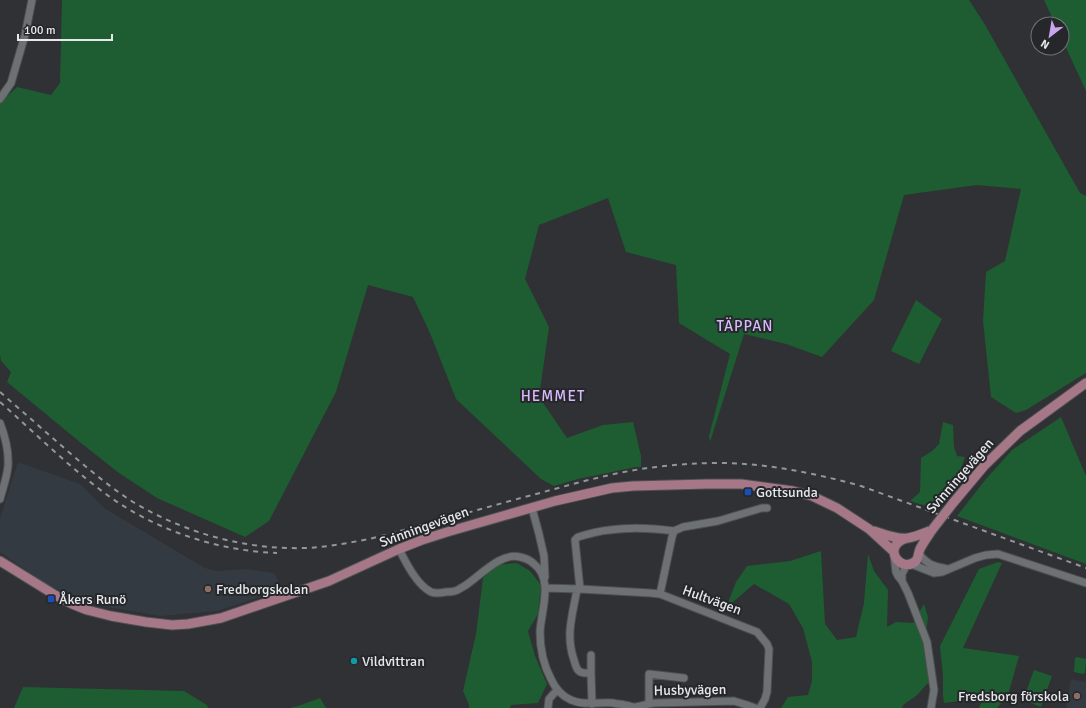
<svg xmlns="http://www.w3.org/2000/svg" width="1086" height="708" font-family="Signika,sans-serif">
  <style>
    .built { fill: #333a42 }
    .green { fill: #1d5d31 }
    .lines { fill: none; stroke-linecap: round; stroke-linejoin: round }
    .minor-casing { stroke: #4d4f51; stroke-width: 9 }
    .major-casing { stroke: #4d4f51; stroke-width: 11 }
    .minor { stroke: #6e7174; stroke-width: 7 }
    .major { stroke: #a67887; stroke-width: 9 }
    .rail { stroke: #949698; stroke-width: 2; stroke-dasharray: 5 5; stroke-linecap: butt }
    .major-bridge-casing { stroke: #4d4f51; stroke-width: 11; stroke-linecap: butt }
    .major-bridge { stroke: #a67887; stroke-width: 9 }
    .transit-dot { fill: #1a4fb4; stroke: #25272a; stroke-width: 1.5 }
    .education-dot { fill: #8d6e63; stroke: #25272a; stroke-width: 1.5 }
    .culture-dot { fill: #0f9aa8; stroke: #25272a; stroke-width: 1.5 }
    .labels { text-anchor: middle; dominant-baseline: central; stroke-width: 4; stroke-linejoin: round; paint-order: stroke }
    .street-label { font-size: 14px; fill: #e6e8ea; stroke: #25272a }
    .poi-label { font-size: 14px; fill: #e6e8ea; stroke: #25272a; text-anchor: start }
    .neighbourhood-label { font-size: 15px; letter-spacing: 1px; fill: #d9b9fd; stroke: #25272a }
  </style>
  <rect width="100%" height="100%" fill="#2f3134"/>
  <path class="built" d="M18,462L80,484L104,508L205,568L217,571L247,569L273,573L276,575L281,590L217,611L161,616L100,606L47,585L0,552V518Z
    M1071,679L1086,682V708H1066Z"/>
  <path class="green" d="M62,0H969L984,23L1080,193L1086,196V373L1026,410L1016,413L991,397L983,321L986,272L1005,261L1021,189L977,185L904,195L874,300L822,357L786,344L744,334L710,442L709,436L730,354L679,323L676,265L626,252L608,198L539,225L525,279L549,327L539,397L567,438L603,425L633,422L641,456V467H636L578,479L554,486L541,479L456,399L430,333L413,297L368,285L336,392L269,521L245,537L157,498L119,473L81,443L7,382L11,372L1,361L0,355V103L17,87L51,95L60,83Z
    M1044,0H1086V91L1062,39V24H1055Z
    M916,300L942,319L919,364L891,351Z
    M1061,417L1086,476V564L957,516L986,479L1012,450Z
    M943,422L953,425L954,447L957,456L965,457L954,490L933,508L910,501L920,492L921,458L932,451L939,444Z
    M821,551L825,624L837,640L856,637L864,603L868,554L874,571L888,590L887,627L896,622L913,623L924,604L928,617L924,650L929,682L916,696L903,705L902,708H781L788,697L808,695L812,681V662L803,628L789,604L754,584L726,608L736,582L747,566L790,561Z
    M998,562L1002,563L963,648L1019,656L1008,695L997,708H979L983,698L944,703L943,696V676L940,646L979,569Z
    M517,563L530,571L541,585L538,614L528,631L535,656L547,684L538,703L511,705L510,708H469V705L463,691L476,634L483,578L495,565Z
    M1077,657L1086,659L1085,673L1083,674L1074,672V671L1075,658Z
    M1034,670L1052,676L1041,707L1023,700Z
    M23,687L184,691L207,705L208,708H14Z
    M320,698L326,708H290L301,705Z"/>
  <g class="lines">
    <defs>
      <path id="minor" d="M0,99L11,83L25,35L32,0
        M0,423C5,436 9,451 8,466C7,477 3,488 0,499
        M532,508L539,534L544,556L545,577
        M399,549C406,563 417,585 431,592C436,594 441,593 446,592C449,592 452,592 455,591C459,590 462,587 466,585C481,575 501,552 520,557C525,558 530,560 534,564C554,579 541,611 540,632C540,649 543,664 551,679C555,688 562,696 571,700C584,706 600,702 613,703C617,704 622,704 625,705C628,705 631,707 634,707C640,707 648,703 655,703L734,701L747,705L755,708
        M919,554C929,566 934,566 948,569
        M894,556L896,572L898,576L902,581L908,593L927,642L934,690L931,708
        M911,564L934,573L942,572L975,558L986,555L998,554L1086,583
        M902,581V574L907,564
        M545,588L580,589L650,593L660,594L757,632L767,644L769,649L767,692L765,699L760,708
        M577,589C573,614 565,634 574,660C575,663 576,669 579,671C582,674 588,673 591,673L592,704
        M580,589L575,540L578,537C588,534 599,531 609,530C630,527 653,528 674,531
        M660,594L672,537L674,531L683,527L718,521L762,508H767
        M591,655V673
        M649,703V674L684,678
        M548,708L549,699L557,690"/>
      <path id="major" d="M953,503L984,466L1020,431L1086,383
        M874,531C883,534 898,540 908,538C915,537 924,533 932,530
        M904,539C882,548 901,574 916,561C919,557 918,553 920,549C923,543 928,536 932,530
        M0,561L55,595L72,604L87,610L111,616L146,622L172,625L188,624L221,618L329,581L399,549L422,540L447,532L555,501L612,488L633,486L707,484H741L793,491L812,496L837,508L869,529L893,551"/>
    </defs>
    <use href="#minor" class="minor-casing"/>
    <use href="#major" class="major-casing"/>
    <use href="#minor" class="minor"/>
    <use href="#major" class="major"/>
    <path class="rail" d="M0,392C24,413 47,433 71,454C91,471 111,488 133,502C185,533 245,550 306,548C327,547 348,543 369,539C420,526 470,512 521,498C563,487 605,474 648,468C671,465 694,463 718,463C766,463 814,473 861,486L1086,568
      M0,402C36,434 71,469 110,497C158,531 219,551 277,553"/>
    <defs>
      <path id="major-bridge" d="M932,530L953,503"/>
    </defs>
    <use href="#major-bridge" class="major-bridge-casing"/>
    <use href="#major-bridge" class="major-bridge"/>
  </g>
  <g class="transit-dot">
    <rect x="744" y="488" width="8" height="8" rx="2"/>
    <rect x="47" y="595" width="8" height="8" rx="2"/>
  </g>
  <g class="education-dot">
    <circle cx="208" cy="589" r="4"/>
    <circle cx="1077" cy="696" r="4"/>
  </g>
  <circle class="culture-dot" cx="354" cy="661" r="4"/>
  <g class="labels">
    <g class="street-label">
      <text transform="translate(960 476) rotate(-49)">Svinningevägen</text>
      <text transform="translate(424 527) rotate(-20)">Svinningevägen</text>
      <text transform="translate(712 600) rotate(20)">Hultvägen</text>
      <text transform="translate(690 690) rotate(-1)">Husbyvägen</text>
    </g>
    <g class="poi-label">
      <text x="756" y="492">Gottsunda</text>
      <text x="216" y="589">Fredborgskolan</text>
      <text x="59" y="599">Åkers Runö</text>
      <text x="362" y="661">Vildvittran</text>
      <text x="1069" y="696" text-anchor="end">Fredsborg förskola</text>
    </g>
    <g class="neighbourhood-label">
      <text x="745" y="326">TÄPPAN</text>
      <text x="553" y="396">HEMMET</text>
    </g>
  </g>
  <g transform="translate(1050 36) rotate(211)"><circle r="19" fill="#25272a" stroke="#727477"/>
  <path d="M0-3L7 15L0 10L-7 15Z" fill="#c9a5ee"/>
  <text y="-6" font-size="11" font-weight="bold" text-anchor="middle" fill="#e6e8ea">N</text>
  </g>
  <path d="M18 34v6h94v-6" fill="none" stroke="#e6e8ea" stroke-width="2"/>
  <text x="24" y="34" font-size="12" fill="#e6e8ea" stroke="#25272a" stroke-width="3" paint-order="stroke">100 m</text>
</svg>
